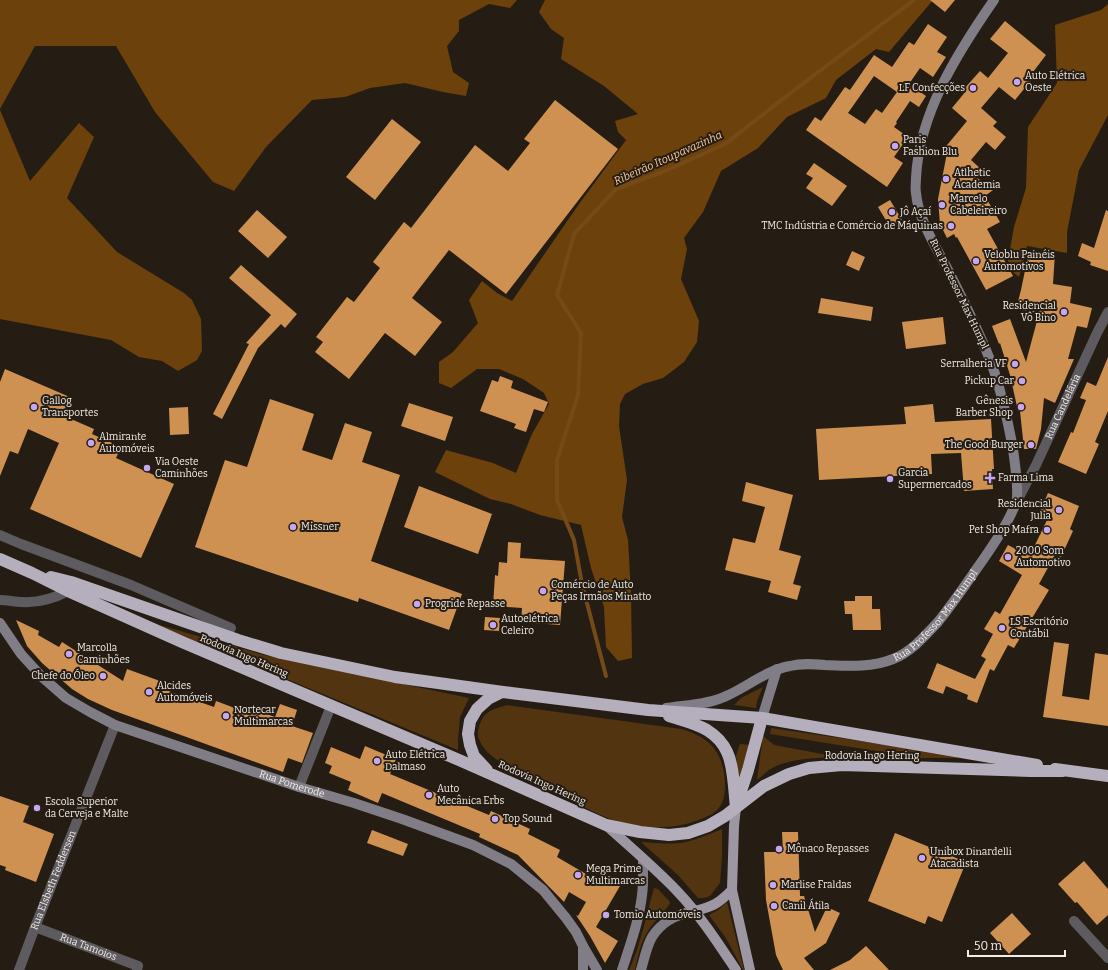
<svg xmlns="http://www.w3.org/2000/svg" width="1108" height="970" font-family="Bitter,serif">
  <style>
    .green { fill: #533410 }
    .forest { fill: #6d410b }
    .lines { fill: none; stroke-linecap: round; stroke-linejoin: round }
    .stream { stroke: #764a17; stroke-width: 4 }
    .building { fill: #cf9151; fill-rule: evenodd }
    .street { stroke: #5d5b60; stroke-width: 10 }
    .secondary { stroke: #807d86; stroke-width: 10 }
    .primary { stroke: #9c97a3; stroke-width: 10 }
    .highway { stroke: #b5afbd; stroke-width: 12 }
    .poi-dot { fill: #c6a6f0; stroke: #251d14; stroke-width: 1.5 }
    .labels { text-anchor: middle; dominant-baseline: central; stroke-width: 4; stroke-linejoin: round; paint-order: stroke }
    .poi-label { font-size: 10px; fill: #f3ede7; stroke: #251d14; text-anchor: start }
    .street-label { font-size: 10px; fill: #f3ede7; stroke: #251d14 }
    .water-label { font-size: 11px; font-style: italic; fill: #fdcb9b; stroke: #251d14 }
  </style>
  <rect width="100%" height="100%" fill="#251d14"/>
  <path class="green" d="M149,622L264,655L469,698L460,717L458,740V750Z
    M763,687L757,701L756,708L734,705L741,698Z
    M507,705L681,729C702,735 718,745 723,768C726,783 728,805 712,814C709,816 705,817 701,819C679,828 656,829 633,825C602,820 575,801 547,787C529,778 509,769 492,756C486,752 476,739 478,731C482,712 490,710 507,705Z
    M771,728L957,755V758H920L770,734Z
    M763,736L774,745L838,757C817,758 787,758 769,770C765,773 761,777 757,780Z
    M740,744L750,745L739,778L736,756Z
    M722,829V856L720,883L710,896L704,898H698L678,875L641,842C656,843 671,845 686,842C698,839 710,834 722,829Z
    M654,888L658,889L669,901L670,903C664,913 654,921 648,931C640,943 638,957 635,970H629C641,944 646,916 654,888Z
    M727,902L744,970H743L726,938L709,915L718,910Z"/>
  <path class="forest" d="M0,0H517L510,8L489,4L459,20V31L447,46L453,72L469,83L466,96L443,92L405,83L370,88L345,97L312,100L266,147L234,191L213,182L155,112L116,46H35L0,109Z
    M545,0H933L889,52L876,49L836,80L826,98L787,117L758,148L721,171L703,212L684,238L687,249L681,279L699,321L697,342L684,362L663,378L643,384L625,394L620,404L619,426L627,480L622,517L628,540L631,594L632,658L618,661L606,647L604,607L591,568L581,525L540,515L511,504L490,499L435,472L446,450L493,463L516,473L532,434L549,404L544,393L523,379L499,369H477L451,388L439,383V362L453,352L478,323L469,300L482,281L497,293L512,301L579,204L626,140L618,132L615,121L638,114L604,86L561,59L564,38L551,29L539,12Z
    M1108,4V115L1079,170L1067,232V253L1027,246L1019,277L1013,272L1008,261L1014,227L1026,188L1028,127L1057,83L1055,25L1101,10Z
    M0,110L30,181L79,123L94,137L67,198L117,252L184,293L192,300L201,319L202,351L197,360L178,371L162,361L139,357L111,340L0,319Z"/>
  <g class="lines">
    <path class="stream" d="M606,676L582,584L574,540L557,500V460L578,395L581,333L557,295L574,234L616,189L665,171L725,144L784,98L914,0"/>
  </g>
  <path class="building" d="M930,0H955L945,12Z
    M1005,21L1046,55L1030,76L1033,78L1015,100L999,87L981,108L997,122L993,126L1006,137L995,150L986,142L971,160L982,170L976,177L993,190L985,196L1000,222L987,229L1013,276L986,290L957,237L956,238L954,234L947,238L940,224L938,199L947,153L943,150L967,121L952,108L966,91L964,89L980,71L988,78L1008,53L990,39Z
    M928,24L947,37L937,52L946,57L933,77L920,68L909,84L926,96L919,107L910,101L896,122L897,123L894,127L908,137L894,157L903,163L887,187L806,130L815,117L821,121L845,87L850,90L874,55L892,67L909,42L914,45ZM874,76L897,92L882,113L876,109L865,124L848,113Z
    M555,100L618,149L506,294L449,250L412,298L442,322L415,356L385,333L349,379L315,352L323,342L316,337L347,297L354,302L380,268L373,262L404,222L411,228L475,145L508,171L530,143L524,139Z
    M392,119L421,142L375,200L346,177Z
    M814,163L847,186L832,206L806,188L813,178L806,174Z
    M890,200L902,220L890,227L878,207Z
    M257,210L287,237L268,258L238,231Z
    M1106,210L1108,211V271L1090,265L1091,262L1078,256L1082,243L1094,248Z
    M852,251L865,257L859,271L846,265Z
    M1029,251L1055,253L1053,284L1072,287L1070,303L1092,308L1087,328L1077,326L1068,359H1074L1055,403L1044,398L1041,429L1036,449H1024L1020,411H1018L1010,375L1000,343L999,344L992,326L1010,319L1026,362L1038,317L1036,316V313L1016,309L1021,290Z
    M241,265L297,314L285,328L281,324L258,348L222,419L213,414L249,344L246,343L271,315L229,278Z
    M821,298L873,307L871,321L818,313Z
    M943,317L946,344L906,349L902,322Z
    M1108,357V411L1095,442L1099,444L1086,474L1058,462L1071,432L1073,433L1086,400L1080,398L1087,382L1096,386Z
    M5,369L72,398L64,416L94,429L92,434L121,447L116,458L174,484L141,558L30,509L59,443L28,429L18,454L10,451L0,476V382Z
    M500,376L513,381L511,388L548,402L544,412L534,409L526,432L514,428L516,424L480,411L492,380L498,382Z
    M270,399L314,414L302,450L332,460L345,423L372,432L362,462L400,475L371,561L462,594L449,630L359,598L358,602L195,547L225,460L247,467Z
    M409,403L453,417L445,441L401,426Z
    M933,404L935,422L991,419L994,469H992L993,489L964,491L961,453L931,454L932,474L819,480L816,429L906,424L904,407Z
    M188,407L189,434L170,435L169,408Z
    M746,482L793,495L779,550L801,556L793,584L801,586L797,600L768,592L771,581L725,570L733,538L755,543L765,507L742,501Z
    M419,486L492,514L478,554L404,527Z
    M1048,493L1079,506L1070,529L1073,531L1061,557L1055,555L1039,584L1049,590L1014,648L1008,645L994,671L990,669L977,703L967,699L968,695L946,686L943,694L927,688L937,663L975,679L986,659L981,656L993,634L984,629L995,611L1000,614L1022,575L999,561L1008,545L1027,555L1032,546L1034,547L1048,518L1039,514Z
    M508,542L521,543L520,558L565,561L560,625L521,622L522,608L493,606L495,575L498,576L499,562L507,563Z
    M855,596H872V609H880L881,630H853L852,614H845L844,601H855Z
    M485,617L500,618L499,631L484,630Z
    M16,620L39,631L38,635L59,647L62,642L123,681L127,669L160,681L157,687L214,707L216,701L248,713L250,708L275,717L280,704L297,710L292,726L313,733L302,763L288,758L283,772L112,710L88,699L72,689L42,663L27,646Z
    M1054,642L1069,644L1062,696L1089,700L1095,653L1108,655V726L1043,717Z
    M365,746L396,759L390,774L489,815L491,811L530,829L528,834L560,850L557,857L598,881L602,875L620,886L596,927L618,941L605,963L590,936L576,915L578,916L586,902L569,892L564,902L518,855L479,837L480,834L382,793L378,803L348,790L351,782L329,773L332,766L325,763L331,747L360,759Z
    M0,796L29,806L23,822L54,834L36,882L5,870L6,867L0,865Z
    M372,830L408,844L403,856L367,843Z
    M782,832H798L800,896H804L815,932L827,907L840,913L826,943L804,958L814,970H783L776,955L766,900L764,852H783Z
    M895,833L966,862L942,922L928,916L925,924L868,901Z
    M1084,861L1108,889V915L1097,925L1077,902L1075,903L1058,884Z
    M1012,913L1031,934L1009,954L990,933Z
    M866,946L889,970H830L850,960Z"/>
  <g class="lines">
    <g class="street">
      <path id="s1" d="M1017,501L1036,465L1097,333L1108,312"/>
      <path d="M0,535L21,544L131,585L231,628"/>
      <path d="M0,600C7,600 15,602 22,602C39,603 53,599 68,591"/>
      <path d="M299,787L331,706"/>
      <path d="M1074,921L1108,958"/>
      <path id="s2" d="M35,927L138,966L137,970"/>
      <path id="s3" d="M19,970L35,927L115,725"/>
    </g>
    <g class="secondary">
      <path id="s4" d="M0,623L21,654L42,677L66,698L90,712L115,725L299,787L354,803L402,819L473,845L511,864L543,890L566,918L576,932L583,946L597,970"/>
      <path id="s5" d="M666,708C685,705 706,705 724,697C746,688 766,670 790,666C801,663 813,664 825,665C847,666 871,668 893,659C911,652 925,636 938,622C950,607 962,590 973,574C987,554 1002,534 1012,512C1014,507 1017,503 1017,498C1018,482 1015,465 1013,449C1008,422 1002,394 993,368C981,334 964,302 948,270C936,247 918,219 916,193C915,188 916,183 916,178C919,113 958,52 994,0"/>
      <path d="M762,718L777,669"/>
      <path d="M583,970V946"/>
      <path d="M622,970C631,942 642,913 643,883C643,875 643,867 643,859"/>
      <path d="M641,970C644,960 647,945 652,937C661,922 678,914 694,911"/>
    </g>
    <path class="primary" d="M736,807L734,826L732,890L750,970
      M606,825C630,847 655,868 677,891C700,915 718,943 736,970
      M694,911C713,907 719,903 732,890"/>
    <path class="highway" d="M0,559L32,573L68,591L182,642L459,760L606,825L640,832L669,835L688,833L708,826L725,816L764,786L789,774L809,768L842,765L1031,771H1063
      M51,577L71,582L238,640L281,653L395,677L503,692L648,710L762,718L1037,765
      M669,716C681,720 695,723 707,730C715,735 723,743 727,752C734,766 734,792 736,807
      M1055,769L1108,776
      M487,770L474,756L470,745L468,734L470,721L477,709L488,699L502,692
      M737,803L748,770L762,718"/>
  </g>
  <g class="poi-dot">
    <circle cx="1017" cy="82" r="4"/>
    <circle cx="973" cy="88" r="4"/>
    <circle cx="895" cy="146" r="4"/>
    <circle cx="946" cy="179" r="4"/>
    <circle cx="942" cy="205" r="4"/>
    <circle cx="892" cy="212" r="4"/>
    <circle cx="951" cy="226" r="4"/>
    <circle cx="976" cy="261" r="4"/>
    <circle cx="1064" cy="312" r="4"/>
    <circle cx="1015" cy="364" r="4"/>
    <circle cx="1022" cy="381" r="4"/>
    <circle cx="34" cy="407" r="4"/>
    <circle cx="1021" cy="407" r="4"/>
    <circle cx="91" cy="443" r="4"/>
    <circle cx="1031" cy="445" r="4"/>
    <circle cx="147" cy="468" r="4"/>
    <path d="M988 472h4v4h4v4h-4v4h-4v-4h-4v-4h4z"/>
    <circle cx="890" cy="479" r="4"/>
    <circle cx="1059" cy="510" r="4"/>
    <circle cx="293" cy="527" r="4"/>
    <circle cx="1047" cy="530" r="4"/>
    <circle cx="1008" cy="557" r="4"/>
    <circle cx="543" cy="591" r="4"/>
    <circle cx="417" cy="604" r="4"/>
    <circle cx="493" cy="625" r="4"/>
    <circle cx="1002" cy="628" r="4"/>
    <circle cx="69" cy="654" r="4"/>
    <circle cx="103" cy="676" r="4"/>
    <circle cx="149" cy="692" r="4"/>
    <circle cx="226" cy="716" r="4"/>
    <circle cx="377" cy="761" r="4"/>
    <circle cx="429" cy="795" r="4"/>
    <circle cx="37" cy="808" r="4"/>
    <circle cx="495" cy="819" r="4"/>
    <circle cx="779" cy="849" r="4"/>
    <circle cx="922" cy="858" r="4"/>
    <circle cx="578" cy="875" r="4"/>
    <circle cx="773" cy="885" r="4"/>
    <circle cx="774" cy="906" r="4"/>
    <circle cx="606" cy="915" r="4"/>
  </g>
  <g class="labels">
    <g class="poi-label">
      <text x="1025" y="76">Auto Elétrica<tspan x="1025" dy="12">Oeste</tspan></text>
      <text x="965" y="88" text-anchor="end">LF Confecções</text>
      <text x="903" y="140">Paris<tspan x="903" dy="12">Fashion Blu</tspan></text>
      <text x="954" y="173">Atlhetic<tspan x="954" dy="12">Academia</tspan></text>
      <text x="950" y="199">Marcelo<tspan x="950" dy="12">Cabeleireiro</tspan></text>
      <text x="900" y="212">Jô Açaí</text>
      <text x="943" y="226" text-anchor="end">TMC Indústria e Comércio de Máquinas</text>
      <text x="984" y="255">Veloblu Painéis<tspan x="984" dy="12">Automotivos</tspan></text>
      <text x="1056" y="306" text-anchor="end">Residencial<tspan x="1056" dy="12">Vô Bino</tspan></text>
      <text x="1007" y="364" text-anchor="end">Serralheria VF</text>
      <text x="1014" y="381" text-anchor="end">Pickup Car</text>
      <text x="42" y="401">Gallog<tspan x="42" dy="12">Transportes</tspan></text>
      <text x="1013" y="401" text-anchor="end">Gênesis<tspan x="1013" dy="12">Barber Shop</tspan></text>
      <text x="99" y="437">Almirante<tspan x="99" dy="12">Automóveis</tspan></text>
      <text x="1023" y="445" text-anchor="end">The Good Burger</text>
      <text x="155" y="462">Via Oeste<tspan x="155" dy="12">Caminhões</tspan></text>
      <text x="898" y="473">Garcia<tspan x="898" dy="12">Supermercados</tspan></text>
      <text x="998" y="478">Farma Lima</text>
      <text x="1051" y="504" text-anchor="end">Residencial<tspan x="1051" dy="12">Julia</tspan></text>
      <text x="301" y="527">Missner</text>
      <text x="1039" y="530" text-anchor="end">Pet Shop Mafra</text>
      <text x="1016" y="551">2000 Som<tspan x="1016" dy="12">Automotivo</tspan></text>
      <text x="551" y="585">Comércio de Auto<tspan x="551" dy="12">Peças Irmãos Minatto</tspan></text>
      <text x="425" y="604">Progride Repasse</text>
      <text x="501" y="619">Autoelétrica<tspan x="501" dy="12">Celeiro</tspan></text>
      <text x="1010" y="622">LS Escritório<tspan x="1010" dy="12">Contábil</tspan></text>
      <text x="77" y="648">Marcolla<tspan x="77" dy="12">Caminhões</tspan></text>
      <text x="95" y="676" text-anchor="end">Chefe do Óleo</text>
      <text x="157" y="686">Alcides<tspan x="157" dy="12">Automóveis</tspan></text>
      <text x="234" y="710">Nortecar<tspan x="234" dy="12">Multimarcas</tspan></text>
      <text x="385" y="755">Auto Elétrica<tspan x="385" dy="12">Dalmaso</tspan></text>
      <text x="437" y="789">Auto<tspan x="437" dy="12">Mecânica Erbs</tspan></text>
      <text x="45" y="802">Escola Superior<tspan x="45" dy="12">da Cerveja e Malte</tspan></text>
      <text x="503" y="819">Top Sound</text>
      <text x="787" y="849">Mônaco Repasses</text>
      <text x="930" y="852">Unibox Dinardelli<tspan x="930" dy="12">Atacadista</tspan></text>
      <text x="586" y="869">Mega Prime<tspan x="586" dy="12">Multimarcas</tspan></text>
      <text x="781" y="885">Marlise Fraldas</text>
      <text x="782" y="906">Canil Átila</text>
      <text x="614" y="915">Tomio Automóveis</text>
    </g>
    <g class="street-label">
      <text transform="translate(959 294) rotate(64)">Rua Professor Max Humpl</text>
      <text stroke="none"><textPath href="#s1" startOffset="105">Rua Candelária</textPath></text>
      <text stroke="none"><textPath href="#s5" startOffset="298">Rua Professor Max Humpl</textPath></text>
      <text transform="translate(244 656) rotate(23)">Rodovia Ingo Hering</text>
      <text x="872" y="756">Rodovia Ingo Hering</text>
      <text transform="translate(542 783) rotate(24)">Rodovia Ingo Hering</text>
      <text stroke="none"><textPath href="#s4" startOffset="343">Rua Pomerode</textPath></text>
      <text stroke="none"><textPath href="#s3" startOffset="96">Rua Elsbeth Feddersen</textPath></text>
      <text stroke="none"><textPath href="#s2" startOffset="57">Rua Tamoios</textPath></text>
    </g>
    <g class="water-label">
      <text transform="translate(668 158) rotate(-24)">Ribeirão Itoupavazinha</text>
    </g>
  </g>
  <path d="M968 950v6h97v-6" fill="none" stroke="#f3ede7" stroke-width="2"/>
  <text x="974" y="950" font-size="12" fill="#f3ede7" stroke="#251d14" stroke-width="3" paint-order="stroke">50 m</text>
</svg>
